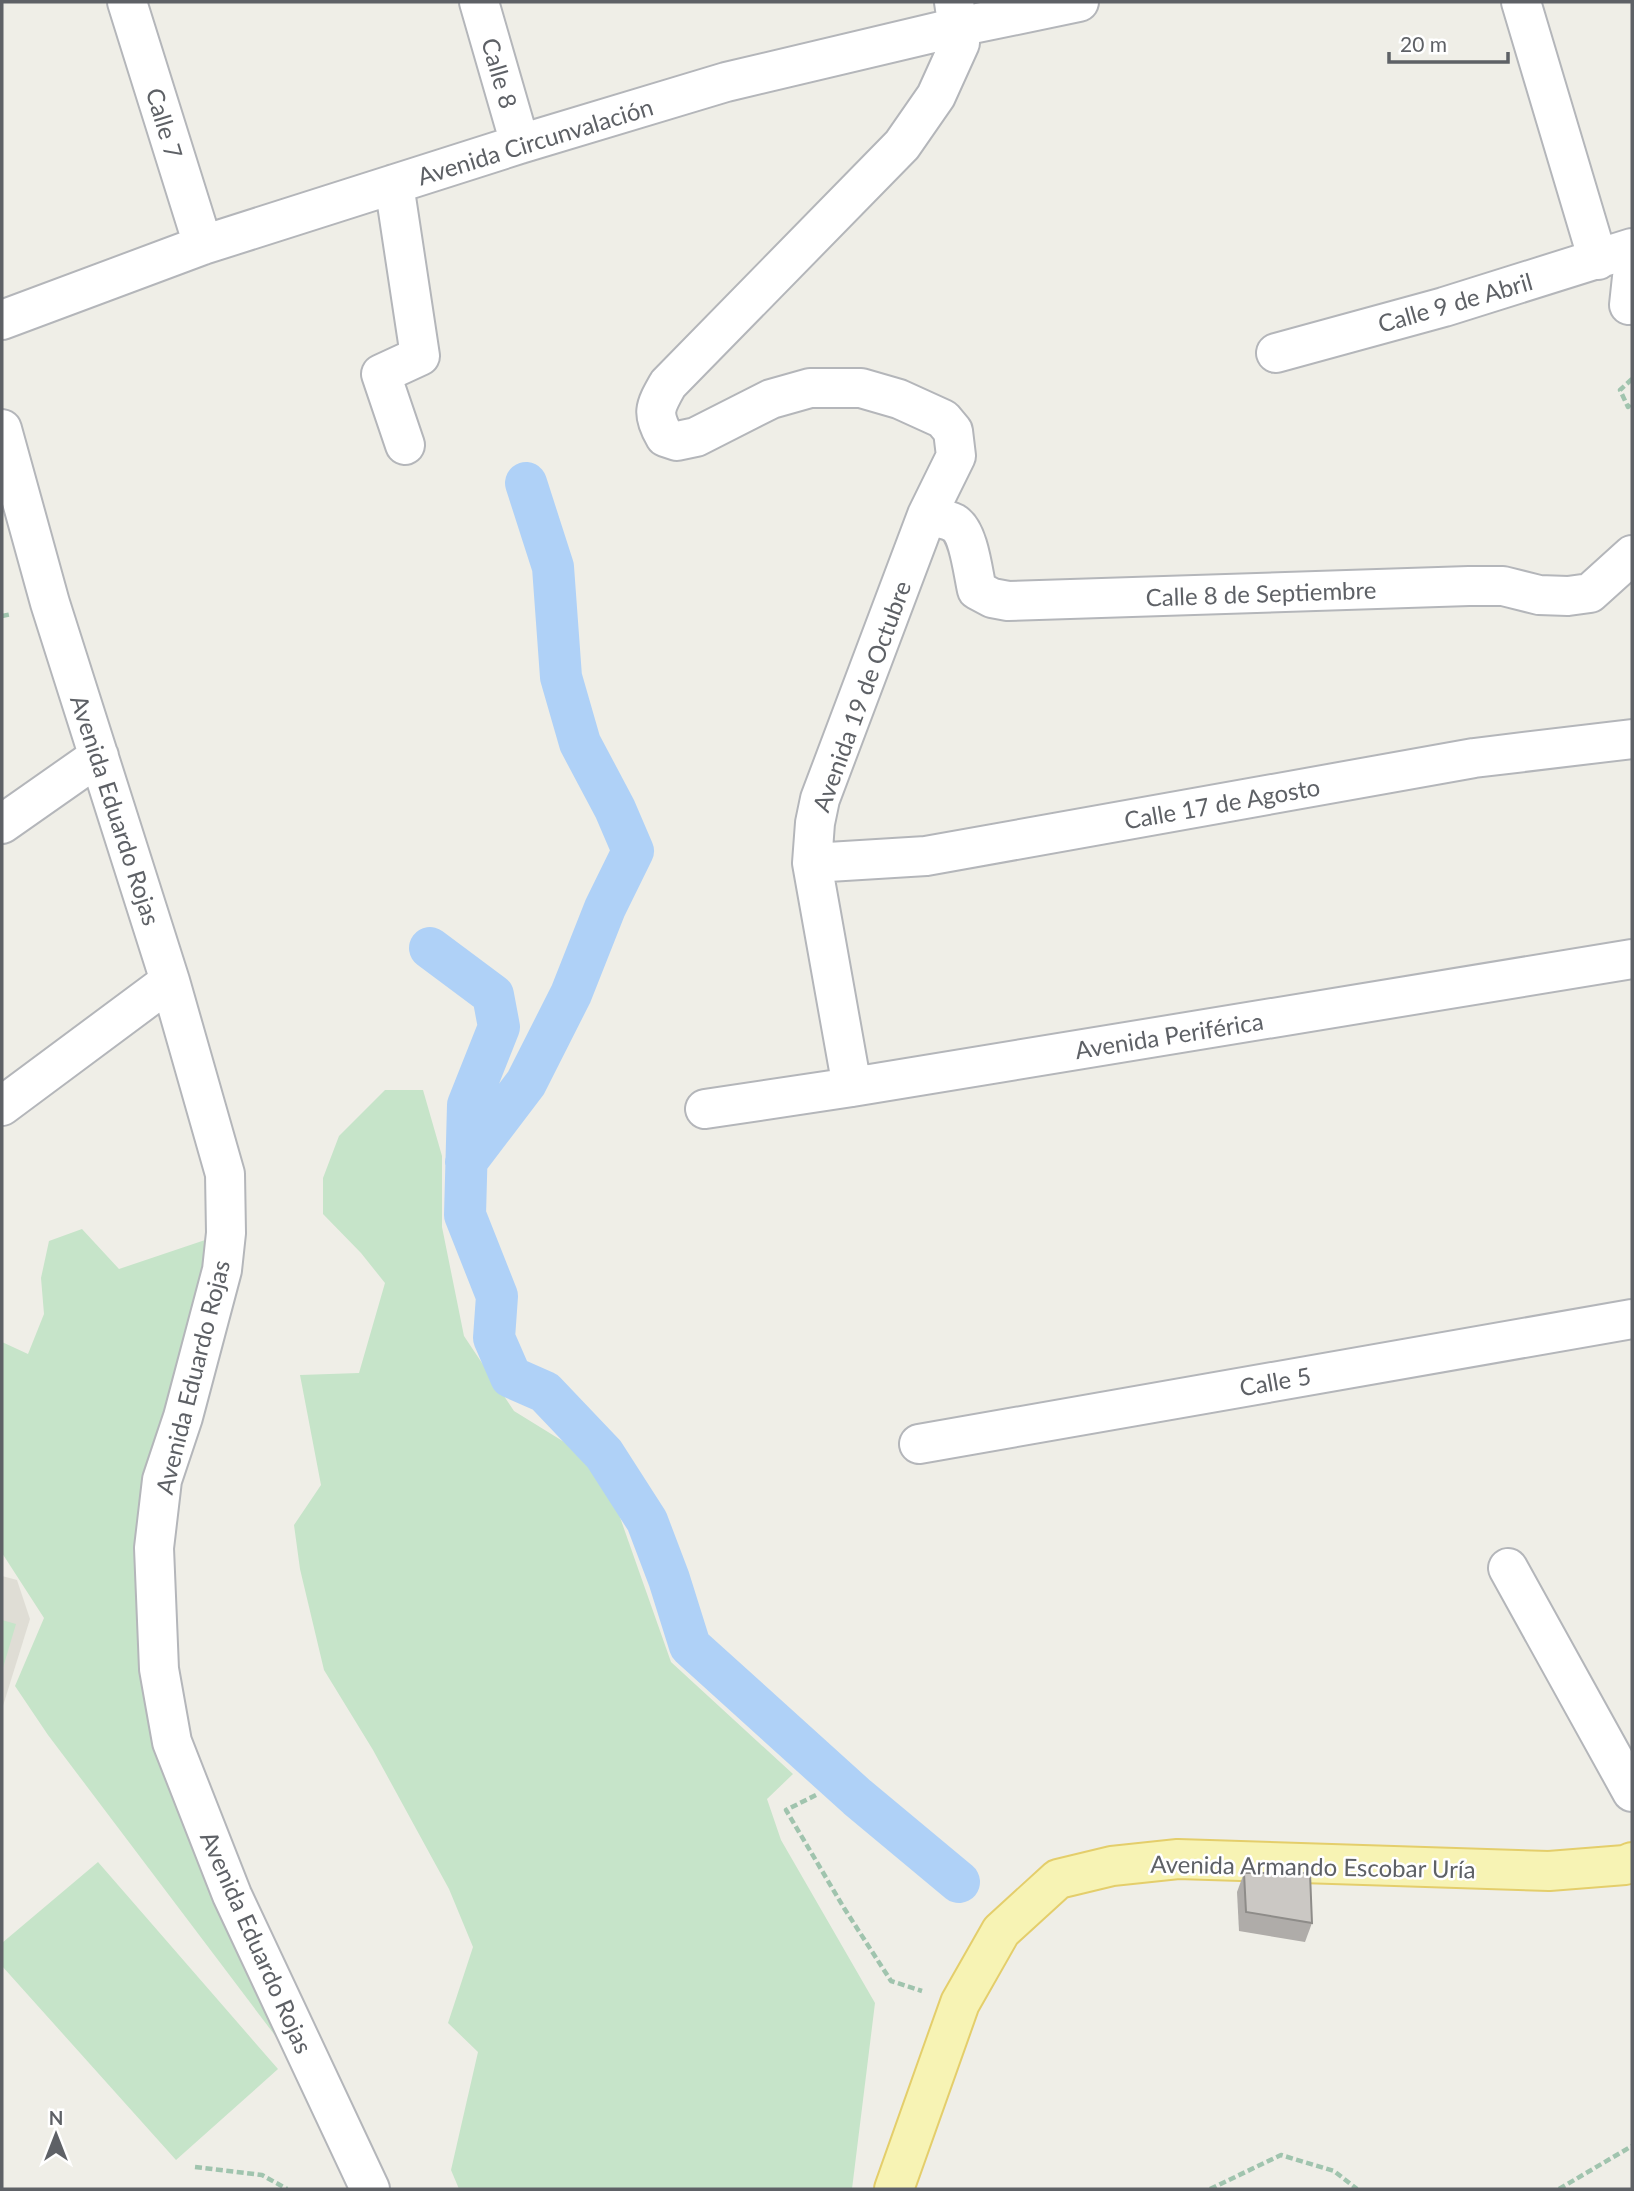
<svg xmlns="http://www.w3.org/2000/svg" width="1634" height="2191" font-family="Lato,sans-serif">
  <style>
    .education { fill: #dfddd5 }
    .green { fill: #c6e4c9 }
    .lines { fill: none; stroke-linecap: round; stroke-linejoin: round }
    .canal { stroke: #afd1f7; stroke-width: 42 }
    .minor-casing { stroke: #b4b6ba; stroke-width: 42 }
    .major-casing { stroke: #e4ce6b; stroke-width: 42 }
    .path { stroke: #a0c4ae; stroke-width: 4.5; stroke-dasharray: 7 3.5; stroke-linecap: butt }
    .minor { stroke: #fff; stroke-width: 38 }
    .major { stroke: #f7f3b4; stroke-width: 38 }
    .wall { fill: #afaca9 }
    .building { fill: #cbc8c4; stroke: #8e8c89; stroke-width: 2 }
    .labels { text-anchor: middle; dominant-baseline: central; stroke-width: 5; stroke-linejoin: round; paint-order: stroke }
    .street-label { font-size: 24px; fill: #5e6166; stroke: #fff }
  </style>
  <rect width="100%" height="100%" fill="#efeee7"/>
  <path class="education" d="M2,1576L17,1580L30,1619L2,1709Z"/>
  <path class="green" d="M385,1090H423L442,1156V1227L464,1336L514,1411L582,1453L616,1506L671,1662L793,1774L767,1799L781,1840L875,2003L852,2189H459L451,2170L478,2052L448,2023L473,1947L449,1889L373,1750L324,1670L300,1569L294,1525L321,1485L300,1375L359,1373L385,1283L361,1253L323,1214V1178L339,1136Z
    M82,1229L119,1269L214,1237L178,1408L165,1672L260,1920L357,2144L48,1735L15,1686L44,1618L2,1553V1342L28,1354L44,1314L41,1278L49,1241Z
    M2,1620L16,1624L2,1671Z
    M98,1862L278,2069L176,2160L2,1966V1943Z"/>
  <g class="lines">
    <path class="canal" d="M430,948L493,995L499,1027L468,1105L465,1215L497,1296L494,1338L511,1377L545,1392L604,1454L647,1521L669,1579L690,1646L857,1797L959,1882
      M466,1162L526,1083L571,994L605,908L633,851L615,809L580,743L561,677L553,567L526,483"/>
    <defs>
      <path id="minor" d="M127,2L203,245
        M479,2L520,144
        M1521,2L1598,260
        M394,184L420,356L381,374L405,445
        M1629,305L1632,277
        M2,320L203,245L520,144L726,82L958,27L1079,2
        M1276,353L1444,307L1632,248
        M2,429L50,603L170,981L225,1174L226,1233L222,1270L183,1417L162,1480L154,1548L159,1669L172,1742L232,1895L370,2189
        M927,515C936,517 946,519 954,523C969,532 973,573 977,590L992,598L1008,601L1469,586H1503L1539,595L1568,596L1590,593L1632,555
        M2,824L99,756
        M812,863L926,856L1474,758L1632,739
        M852,1087L812,863L815,823L820,799L927,515L956,456L953,431L943,419L899,399L861,388H810L771,399L696,437L677,441L665,437C651,413 655,407 668,384L902,145L936,96L960,43L954,2
        M2,1106L170,981
        M705,1109L852,1087L1632,959
        M919,1444L1632,1319
        M1508,1568L1632,1792"/>
      <path id="major" d="M894,2189L960,2003L1001,1931L1058,1879L1112,1866L1178,1859L1549,1871L1625,1865L1632,1862"/>
    </defs>
    <use href="#minor" class="minor-casing"/>
    <use href="#major" class="major-casing"/>
    <path class="path" d="M1632,379L1620,390L1628,407L1632,402
      M2,616L12,614
      M816,1795L786,1810L844,1908L891,1981L922,1991
      M195,2167L262,2175L287,2189
      M1210,2189L1281,2155L1334,2171L1357,2189
      M1559,2189L1632,2146"/>
    <use href="#minor" class="minor"/>
    <use href="#major" class="major"/>
  </g>
  <path class="wall" d="M1244,1873L1312,1923L1305,1942L1239,1931L1237,1892Z"/>
  <path class="building" d="M1244,1873H1310L1312,1923L1246,1912Z"/>
  <g class="labels">
    <g class="street-label">
      <text transform="translate(500 73) rotate(74)">Calle 8</text>
      <text transform="translate(165 123) rotate(73)">Calle 7</text>
      <text transform="translate(535 141) rotate(-17)">Avenida Circunvalación</text>
      <text transform="translate(1455 302) rotate(-16)">Calle 9 de Abril</text>
      <text transform="translate(1261 593) rotate(-2)">Calle 8 de Septiembre</text>
      <text transform="translate(861 696) rotate(-70)">Avenida 19 de Octubre</text>
      <text transform="translate(1222 803) rotate(-10)">Calle 17 de Agosto</text>
      <text transform="translate(116 810) rotate(72)">Avenida Eduardo Rojas</text>
      <text transform="translate(1169 1035) rotate(-9)">Avenida Periférica</text>
      <text transform="translate(192 1377) rotate(-76)">Avenida Eduardo Rojas</text>
      <text transform="translate(1275 1381) rotate(-10)">Calle 5</text>
      <text transform="translate(1313 1866) rotate(1)">Avenida Armando Escobar Uría</text>
      <text transform="translate(257 1942) rotate(66)">Avenida Eduardo Rojas</text>
    </g>
  </g>
  <rect width="1634" height="2191" fill="none" stroke="#5e6166" stroke-width="7"/>
  <g transform="translate(56 2135)" stroke="#ffffff" stroke-width="5" paint-order="stroke">
  <path d="M0-5L12 26L0 18L-12 26Z" fill="#5e6166"/>
  <text y="-10" font-size="19" font-weight="bold" text-anchor="middle" fill="#5e6166">N</text>
  </g>
  <path d="M1389 52v10h119v-10" fill="none" stroke="#5e6166" stroke-width="3.5"/>
  <text x="1400" y="52" font-size="21" fill="#5e6166" stroke="#ffffff" stroke-width="5" paint-order="stroke">20 m</text>
</svg>
